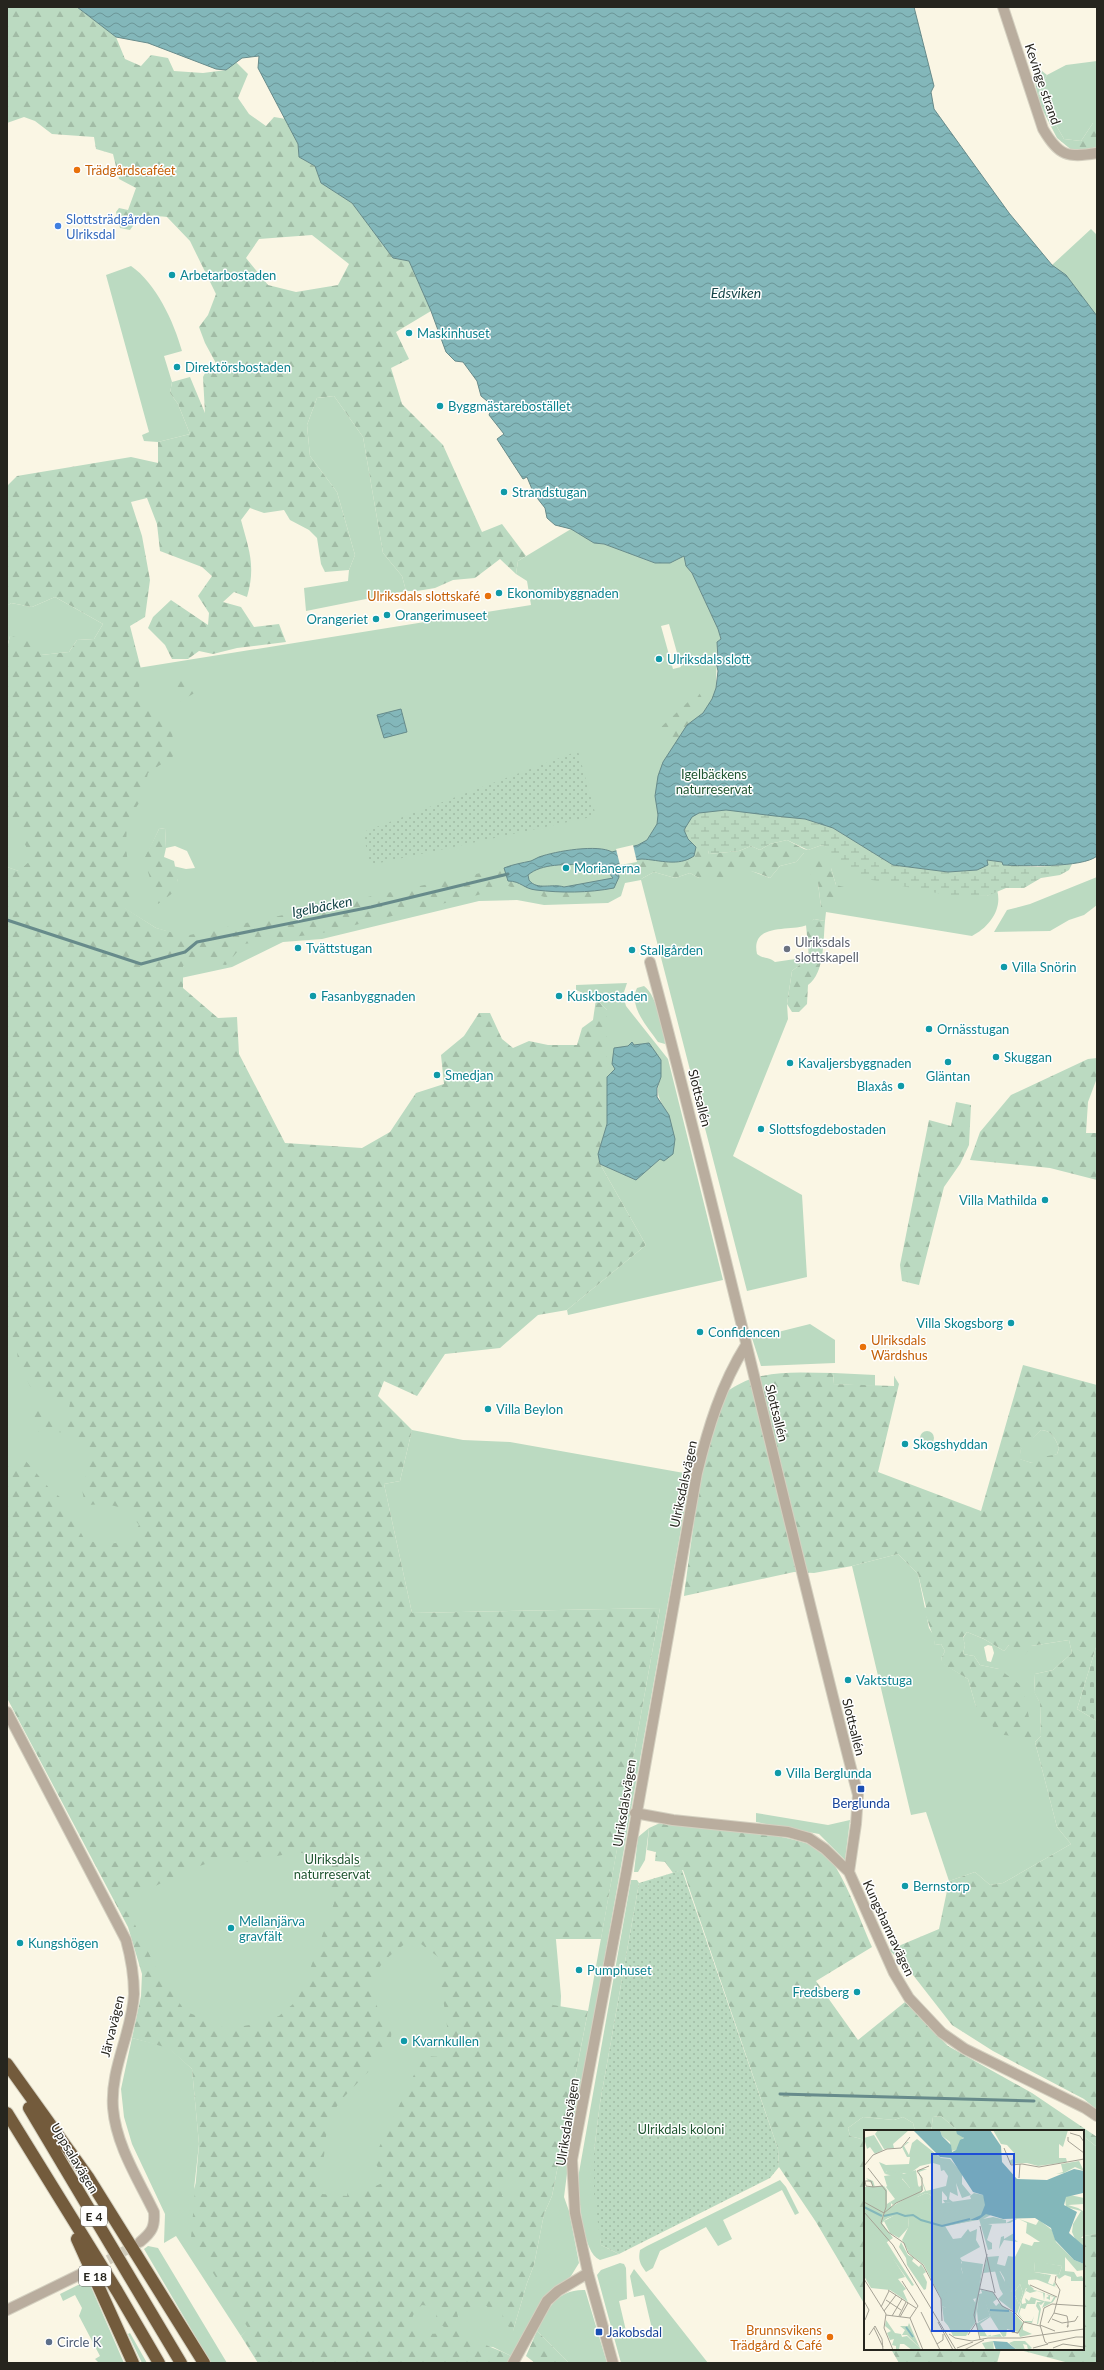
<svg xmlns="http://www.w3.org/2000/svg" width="1104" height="2370" font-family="Lato,sans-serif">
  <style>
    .green { fill: #bbdac1; fill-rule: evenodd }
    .forest { fill: url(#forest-firs); fill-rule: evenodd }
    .wetland { fill: url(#wetland-marsh) }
    .cemetery { fill: url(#cemetery-stones) }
    .garden { fill: url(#garden-dots) }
    .water { fill: url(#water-waves); stroke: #678b8b; fill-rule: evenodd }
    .pier { fill: #faf6e4 }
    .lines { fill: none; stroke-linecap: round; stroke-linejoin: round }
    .stream { stroke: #678b8b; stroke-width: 3 }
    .minor-tunnel { stroke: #d0ccbc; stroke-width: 10; stroke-dasharray: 10 5; stroke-linecap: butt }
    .minor-casing { stroke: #d4d0c0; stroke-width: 12 }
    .highway-casing { stroke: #d4d0c0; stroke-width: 14 }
    .minor { stroke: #b9ad9e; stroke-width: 10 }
    .highway { stroke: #735b3c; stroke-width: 12 }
    .food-dot { fill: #e8710a; stroke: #fff; stroke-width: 1.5 }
    .shop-dot { fill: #3f7fe0; stroke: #fff; stroke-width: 1.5 }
    .culture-dot { fill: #0f9aa8; stroke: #fff; stroke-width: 1.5 }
    .worship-dot { fill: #6b7280; stroke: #fff; stroke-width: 1.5 }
    .transit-dot { fill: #1a4fb4; stroke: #fff; stroke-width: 1.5 }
    .service-dot { fill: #5c6f8a; stroke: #fff; stroke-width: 1.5 }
    .labels { text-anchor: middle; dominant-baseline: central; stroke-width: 3; stroke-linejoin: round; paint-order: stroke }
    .shield { fill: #fff; stroke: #676662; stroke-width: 1 }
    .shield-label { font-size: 12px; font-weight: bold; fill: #26251e }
    .street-label { font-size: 13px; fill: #26251e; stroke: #fff }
    .food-label { font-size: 13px; fill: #c56008; stroke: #fff; text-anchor: start }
    .shop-label { font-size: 13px; fill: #366cbe; stroke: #fff; text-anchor: start }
    .culture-label { font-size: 13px; fill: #0d838f; stroke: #fff; text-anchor: start }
    .park-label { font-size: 13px; fill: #1f5530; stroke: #fff }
    .worship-label { font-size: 13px; fill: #5b616d; stroke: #fff; text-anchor: start }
    .transit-label { font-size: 13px; fill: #164399; stroke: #fff }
    .service-label { font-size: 13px; fill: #4e5e75; stroke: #fff; text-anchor: start }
    .water-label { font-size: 14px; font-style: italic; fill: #154548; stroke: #fff }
    .inset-river { fill: none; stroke: #83b7ba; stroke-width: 2 }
    .inset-road { fill: none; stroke: #a5a295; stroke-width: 1 }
    .view { fill: #1d4ed8; fill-opacity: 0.15; stroke: #1d4ed8; stroke-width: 2 }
    .inset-edge { fill: none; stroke: #26251e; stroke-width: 2 }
  </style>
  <defs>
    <pattern id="forest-firs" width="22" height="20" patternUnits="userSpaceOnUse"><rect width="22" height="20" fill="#bbdac1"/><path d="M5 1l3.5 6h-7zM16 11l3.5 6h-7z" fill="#a1bba5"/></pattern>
    <pattern id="wetland-marsh" width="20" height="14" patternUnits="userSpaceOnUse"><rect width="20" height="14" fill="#bbdac1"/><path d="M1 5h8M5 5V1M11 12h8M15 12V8" fill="none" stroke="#a1bba5"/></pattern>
    <pattern id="cemetery-stones" width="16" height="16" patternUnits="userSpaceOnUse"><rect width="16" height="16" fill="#bbdac1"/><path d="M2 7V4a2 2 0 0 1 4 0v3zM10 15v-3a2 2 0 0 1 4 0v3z" fill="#a1bba5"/></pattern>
    <pattern id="garden-dots" width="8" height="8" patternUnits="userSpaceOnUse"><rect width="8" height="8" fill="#bbdac1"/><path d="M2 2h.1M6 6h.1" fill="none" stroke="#a1bba5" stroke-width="1.8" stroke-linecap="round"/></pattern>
    <pattern id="water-waves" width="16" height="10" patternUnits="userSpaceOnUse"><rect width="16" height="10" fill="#83b7ba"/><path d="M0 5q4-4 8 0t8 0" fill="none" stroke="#6b9597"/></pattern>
  </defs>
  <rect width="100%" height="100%" fill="#faf6e4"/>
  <path class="green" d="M1097,61V123H1093L1081,141L1064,139L1038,94L1047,75L1066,65Z
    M1091,229L1097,235V316L1052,265Z
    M131,266C156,283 174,322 182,351L164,356L172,382L170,393L178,404L190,434L158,442L144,441L142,435L149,432L106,275Z
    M334,396L363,437L383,553L402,576L406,591L306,611L304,588L348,581L349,570L355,555L337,492L310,456L307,425L317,398Z
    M571,529L594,543L604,544L655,563H670L684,555L686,566L692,573L718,629L721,639L717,642L716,688L800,821L652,868L641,879L654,872L675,878L690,873L699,878L746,869L770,878L780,866L796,862L804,853V849L808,850L822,845L970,894L987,896L997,890C1003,910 988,928 972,936L826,912L825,921L814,919C812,921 809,924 807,925C791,932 750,922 757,954C763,959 769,957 775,962L809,957L792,971L787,1004L788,1019L733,1156L802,1195L807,1277L747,1291L641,880L625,883L621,896L608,903L544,905L517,900L479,901L322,939L283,942L232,967L167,981L7,881L91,912L166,931L156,928L124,908L7,867V689L531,605L527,581L516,574L518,561ZM669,624L681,667L673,669L661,626ZM165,828L166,848L175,846L187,851L195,868L186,869L173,866L178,882L145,859L159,829ZM831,868L836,885L821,907L818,883Z
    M55,597L103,624L94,639L77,640L69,652L41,655L10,636L7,647V606L11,603L32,607Z
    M1097,877V905L1084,915L1069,920L1050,931L994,932L1007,910L1030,904Z
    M7,957L355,1299L384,1597L517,1707L556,1940L561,1996L560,2020L513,2331L527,2283L534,2265L544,2214L552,2196L588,2011L660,1608L412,1613L384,1484L400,1481L412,1430L463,1440L510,1442L684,1473L690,1479L569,2158L564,2197L569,2211L579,2263L571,2276L543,2299L511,2356L493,2347L246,2331L241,2336L176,2236L164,2243L165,2214L132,2144L124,2117L121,2089L132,2038L168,2047L192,2069L199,2144L194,2189L218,2117L125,1918L7,1697Z
    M627,983L623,995L626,1006L668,1059L723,1280L568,1315L567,1310L646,1245L600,1164L636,1180L660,1159L669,1115C660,1101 654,1094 661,1077L634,1045L628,1046L615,1069L607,1077V1010L596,999L576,990V985Z
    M644,986C656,994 664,1029 665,1044L658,1042C648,1027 628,1007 637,988Z
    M810,1324L835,1340V1363L761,1366L751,1335L760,1331L762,1336Z
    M834,1373L875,1375V1386L833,1384Z
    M1041,1430C1051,1430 1056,1439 1059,1448L1057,1454L1032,1463L1019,1459L1021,1449Z
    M920 1438a7 7 0 1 1 14 0a7 7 0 1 1-14 0Z
    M898,1554L918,1574L929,1628L934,1636L935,1645L941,1644L945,1651L941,1659L944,1664L968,1679L976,1707L999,1669L980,1665L974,1656L963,1654L965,1645L963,1638L967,1632L984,1639L1004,1651L1009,1645L1031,1646L1069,1640L1072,1653L1053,1670L1035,1674L1034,1691L1040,1703L1041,1736L1035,1742L1057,1827L1071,1844L1003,1883L990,1885L975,1872L949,1881L926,1812L911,1815L852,1566ZM988,1645L992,1646L994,1653L991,1662L987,1661L984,1647Z
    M756,1813L828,1825L850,1820L845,1860L819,1834L756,1822Z
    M649,1828L645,1860L638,1872H634L638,1837Z
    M631,1880H637L639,1883L600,2103L594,2151L601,2245L619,2254L600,2260C582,2253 579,2196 578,2178Z
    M941,2116L958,2131H931L933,2117Z
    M863,2117L894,2120L903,2117L913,2123L915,2131H865V2140L850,2136L848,2128Z
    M1083,2136L1097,2147V2234L1083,2236Z
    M780,2180L786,2187L799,2213L795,2215L782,2190L723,2220L732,2239L718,2246L706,2227L660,2251L653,2268L646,2272C640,2264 638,2260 640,2250L647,2246Z
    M148,2246L158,2248L227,2363H211L144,2249Z
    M620,2263L624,2264L626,2268L627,2299L619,2301L627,2335L652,2329L644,2295L634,2297L630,2276L634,2269L708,2363H621L597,2275L601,2270Z
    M88,2280L124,2363H99L95,2359L100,2356L79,2316L82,2308L75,2295L63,2301L60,2294Z
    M585,2290L586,2293L607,2363H569L537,2331C547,2309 557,2289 585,2290Z
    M130,2333L147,2363H142L128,2334Z"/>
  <path class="forest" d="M7,7H77L116,37L125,59L141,66L151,55L168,58L174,71L203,73L226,70L235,61L248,74L238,98L249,114L266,126L274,117L286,119L298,144L299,157L315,166L321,183L352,203L393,258L409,261L431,311L396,332L409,359L391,368L402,404L443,445L482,532L502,524L526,556L518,561L516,574L500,559L475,578L453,580L435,588L417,591H406L402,576L383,553L363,437L334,396L317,398L307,425L310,456L337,492L355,555L349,570L325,572L321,564L317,538L309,530L290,520L284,510L264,513L250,508L241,520C249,550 256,566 247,597L234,592L223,602L241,607L254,627L279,624L286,642L237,648L213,654L199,651L188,659H172L165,645L148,628L153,617L171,600L208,625L209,613L198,596L212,576L202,567L160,551L157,524L147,498L131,502L142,536L150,580L145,617L130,626L141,669L138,699L171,724L175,755L148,773L142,799L127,820L126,848L131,886V896L125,908L156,928L185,936L504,868L508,881H518L525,887L586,892L614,888L583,900L551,899L505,885L478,895L322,933L244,944L226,965L211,963L203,955L194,957L183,966V988L218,1018L237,1017L239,1054L285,1143L362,1148L390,1132L416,1093L444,1084L441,1055L464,1036L479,1013H490L502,1039L513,1048L529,1041L548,1045H577L582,1028L593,1020L596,999L607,1010V1124L598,1154L600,1164L646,1245L567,1310L538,1315L500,1348L445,1354L417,1396L384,1381L378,1396L412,1430L400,1481L384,1484L412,1613L660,1608L601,1939H546L553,2005L588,2011L552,2196L544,2214L534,2265L527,2283L513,2331L503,2321L502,2307L493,2312L481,2301L472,2312H457C462,2343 487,2343 511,2356L508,2363H258L241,2336L248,2328L191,2238L199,2144L192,2069L168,2048L132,2038L141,1996L142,1974L128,1927L7,1698V1456L12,1459L25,1460L50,1489L61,1498L85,1540L104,1544L128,1542L139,1525L127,1509L106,1504L86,1505C77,1480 88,1482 88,1463C89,1431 62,1431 39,1432L28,1420L27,1412L45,1410L47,1418L57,1424L67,1419L70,1403L31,1388L18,1362L16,1339L7,1335V867L19,871L32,859L11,815H7V648L10,636L32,640L41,655L69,652L77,640L94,639L103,624L55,597L32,607L11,603L7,606V486L17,476L131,457L158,463V442L190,434L178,404L170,393L172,382L190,377L205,413L203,377L209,365L212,372L218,367L205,343L199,327L208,315L216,294L190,241L167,217C148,215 141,213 130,230L120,228L116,212L119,208L128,210L136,188L119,179L113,154L96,149L94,137L52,134L35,121L24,117L7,123ZM312,235L349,264L338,285L296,292L268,285L246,258L259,239ZM295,1852L314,1855L318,1864L328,1875L334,1903L305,1983L293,2004L279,2016L260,2023L227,2029L185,2011L156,1968L124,1902L183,1872L222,1858L251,1862ZM408,1942L421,1944L437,1956L449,2040L441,2057L423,2056L373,2160L387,2181L364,2191L348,2189L347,2196L322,2194L319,2174L324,2156L328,2119L342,2099L368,2072L391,2038L392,2022L382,2019C365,1980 374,1965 408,1942ZM512,2172H516L519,2181L520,2200L515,2202L502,2196L505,2179ZM422,2305L437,2307L436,2321L448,2330C434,2337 421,2334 410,2323L415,2311Z
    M1031,62L1047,75L1038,94L1064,139L1081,141L1093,123H1097V147L1074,152L1057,138L1039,103Z
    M179,677L195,683L198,691L179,702L169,682Z
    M703,689H708L710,694L700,705L674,747L670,737L663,735L660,728L688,702L696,699Z
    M165,828L166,848L164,857L174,861L178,882L174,892L158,904L144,859L159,829Z
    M787,840L804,849V853L796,862L780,866L770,878C752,870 738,866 722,881L699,878L690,873L675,878L654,872L641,879L637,860L649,861L694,856L696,847H707L709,854L739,851L751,846L760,850L770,844Z
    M821,857L831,868L836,885L844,887L848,893L832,908L821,907L818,883L810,874L812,858Z
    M814,919L825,921C823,940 825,973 808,985L807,1004L799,1012H792L787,1004L792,971L809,957L806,925Z
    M1097,1058V1078L1088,1102L1086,1133H1097V1180L1050,1168L970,1160L980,1132L1011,1095L1088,1059Z
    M956,1102L971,1105L969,1145L960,1164L944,1187L919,1285L902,1281L900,1265L929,1120L951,1126Z
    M1023,1365L1097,1385V1644L1077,1709L1097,1721V2110L1084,2099L993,2051L952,2025L906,1966L889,1950L939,1929L949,1881L975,1872L990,1885L1003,1883L1071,1844L1057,1827L1035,1742L1041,1736L1040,1703L1034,1692L1035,1674L1053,1670L1072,1653L1069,1640L1031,1646L1025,1655L1009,1645L1004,1651L984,1639L967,1632L963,1637L965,1645L963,1654L974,1656L980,1665L999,1669L1023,1687L1033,1738L995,1734L992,1724L975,1717L976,1707L968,1679L943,1664L941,1659L945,1651L941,1644L935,1645C933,1633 927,1621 924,1609L926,1607L918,1574L898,1554L852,1566L814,1573L794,1572L684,1596C689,1561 706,1408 728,1391C759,1368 797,1373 834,1373L833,1384L894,1386V1376L899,1384L878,1472L981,1511ZM1041,1430C1051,1430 1056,1439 1059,1448L1057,1454L1043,1457L1037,1456L1032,1463L1020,1459L1021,1449L1032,1447L1033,1438Z
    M682,1822C709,1826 812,1836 827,1854C846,1879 859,1918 872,1947L816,1981L858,2040L905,2002L948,2046L1032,2093L1097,2137V2147L1083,2136V2131H958L941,2116L933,2117L931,2131H915L913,2123L903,2117L894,2120L863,2117L848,2128L850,2136L865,2140V2305L816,2222L779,2167L778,2149L683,1870L673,1873L665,1862L655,1861L656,1852L647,1850L649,1828L660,1823Z
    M1097,2234V2363H1069L1016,2349H1083V2236Z
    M537,2331L569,2363H535L526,2356Z
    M891,2349H1001L997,2363H899Z"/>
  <path class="wetland" d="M726,810L805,819L833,828L893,865L948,872L977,870L987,860L1002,862L1003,865L1038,867L1072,864L1069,870L1060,875L1041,878L1024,888H1006L987,896L947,895L872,880L832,858L831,849L822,845L808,850L787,840L770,844L760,850L751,846L739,851L709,854L707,847H696L688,839L684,830C697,810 704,813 726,810Z"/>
  <path class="cemetery" d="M1097,1644V1721L1077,1709Z"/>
  <path class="garden" d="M578,751L596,816L370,865L363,832Z
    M682,1870L778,2149L779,2167L770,2178L619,2254L601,2245L594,2194V2151L600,2103L639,1883Z"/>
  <path class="water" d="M77,7H914L934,86L931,92L934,109L1009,213L1052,265L1066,275L1097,316V856C1083,868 1022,866 1003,865L1002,862L987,860L988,865L977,870L948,872L893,865L833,828L805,819L775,816L726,810L699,813L692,817L684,830L688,839L696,847L694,856C678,867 660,860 642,859C634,859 625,862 617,864L619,877L614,888C588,893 561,893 536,890C524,889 521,881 508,881L504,868C514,864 522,863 531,861C534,860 536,858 539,857C556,851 598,844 612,852L638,845L647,840L657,824L658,815L655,796L658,776L663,762L687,725L703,713L712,699L716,688L718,671L716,662L718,660L717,642L721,639L718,629L692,573L686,566L684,556L670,563H655L604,544L594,543L571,529L555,525L547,518L545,508L534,494L527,477L523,479L497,439L504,434L489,415L493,406L481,396L477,381L463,362L455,361L446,352L431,311L409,261L393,258L352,203L321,183L315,166L299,157L298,144L258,68L259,56L242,58L226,70L216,69L148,43L116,37ZM583,864L609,873L613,878L564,887C552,883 537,891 529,880L528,875C542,863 566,865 583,864Z
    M401,709L407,732L384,738L377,715Z
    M632,1042L634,1045L649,1043L661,1060V1077L657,1088V1097L669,1115L675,1139L673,1154L664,1161L660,1159L636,1180L600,1164L598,1154L607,1124V1077L615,1069L612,1064L614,1048L628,1046Z"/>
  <path class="pier" d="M633,845L637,862L620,865L616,849Z"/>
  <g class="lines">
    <path class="stream" d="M7,920L141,964L185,952L197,942L371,907L508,874
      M780,2094L1034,2101"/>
    <path class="minor-tunnel" d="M95,2267L139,2243"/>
    <defs>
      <path id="minor" d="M1003,7L1043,129C1059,156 1067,158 1097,153
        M650,962C724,1239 786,1518 858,1795L856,1824L849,1872
        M7,1712L126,1940C131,1958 134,1976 134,1994C132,2033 110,2068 113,2108C116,2145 138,2179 154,2212C155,2227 152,2232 140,2242
        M635,1813L673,1820L788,1832L809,1838L825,1849L849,1872L894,1973L909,1998L942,2033L965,2049L1085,2108L1097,2116
        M7,2310L83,2273
        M513,2363L547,2301L558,2291L588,2273
        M613,2363L588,2273L575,2213L572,2160L626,1874L697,1473C708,1428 721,1385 746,1345"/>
      <path id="highway" d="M7,2064L88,2177L204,2363
        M29,2108L181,2363
        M7,2113L117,2291L159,2363
        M77,2239L133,2363"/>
    </defs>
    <use href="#minor" class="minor-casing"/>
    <use href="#highway" class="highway-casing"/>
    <use href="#minor" class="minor"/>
    <use href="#highway" class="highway"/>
  </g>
  <g class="food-dot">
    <circle cx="77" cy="170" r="4"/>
    <circle cx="488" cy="596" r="4"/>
    <circle cx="863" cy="1347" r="4"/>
    <circle cx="830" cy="2337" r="4"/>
  </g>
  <circle class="shop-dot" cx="58" cy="226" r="4"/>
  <g class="culture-dot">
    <circle cx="172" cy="275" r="4"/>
    <circle cx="409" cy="333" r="4"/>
    <circle cx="177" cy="367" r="4"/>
    <circle cx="440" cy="406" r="4"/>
    <circle cx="504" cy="492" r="4"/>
    <circle cx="499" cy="593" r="4"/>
    <circle cx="387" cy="615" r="4"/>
    <circle cx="376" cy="619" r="4"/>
    <circle cx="659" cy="659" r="4"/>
    <circle cx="566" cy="868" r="4"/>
    <circle cx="298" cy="948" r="4"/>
    <circle cx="632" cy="950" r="4"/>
    <circle cx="1004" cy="967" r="4"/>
    <circle cx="313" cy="996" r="4"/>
    <circle cx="559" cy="996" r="4"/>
    <circle cx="929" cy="1029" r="4"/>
    <circle cx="996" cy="1057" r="4"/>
    <circle cx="948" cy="1062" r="4"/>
    <circle cx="790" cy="1063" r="4"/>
    <circle cx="437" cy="1075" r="4"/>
    <circle cx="901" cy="1086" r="4"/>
    <circle cx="761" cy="1129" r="4"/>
    <circle cx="1045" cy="1200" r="4"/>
    <circle cx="1011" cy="1323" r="4"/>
    <circle cx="700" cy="1332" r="4"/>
    <circle cx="488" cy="1409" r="4"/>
    <circle cx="905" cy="1444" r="4"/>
    <circle cx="848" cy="1680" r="4"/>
    <circle cx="778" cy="1773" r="4"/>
    <circle cx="905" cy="1886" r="4"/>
    <circle cx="231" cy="1928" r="4"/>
    <circle cx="20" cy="1943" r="4"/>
    <circle cx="579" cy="1970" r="4"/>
    <circle cx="857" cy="1992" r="4"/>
    <circle cx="404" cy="2041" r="4"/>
  </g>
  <circle class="worship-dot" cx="787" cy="949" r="4"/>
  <g class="transit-dot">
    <rect x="857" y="1785" width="8" height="8" rx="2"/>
    <rect x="595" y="2328" width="8" height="8" rx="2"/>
  </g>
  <circle class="service-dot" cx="49" cy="2342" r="4"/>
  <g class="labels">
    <g class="shield">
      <rect x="81" y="2206" width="26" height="20" rx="3"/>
      <rect x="79" y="2266" width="32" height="20" rx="3"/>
    </g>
    <g class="shield-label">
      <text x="94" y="2216">E 4</text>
      <text x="95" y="2276">E 18</text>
    </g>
    <g class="street-label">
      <text transform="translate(1043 84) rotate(71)">Kevinge strand</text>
      <text transform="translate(700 1098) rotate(76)">Slottsallén</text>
      <text transform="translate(777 1413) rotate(76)">Slottsallén</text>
      <text transform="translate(683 1484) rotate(-78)">Ulriksdalsvägen</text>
      <text transform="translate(854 1727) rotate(76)">Slottsallén</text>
      <text transform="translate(624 1803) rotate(-81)">Ulriksdalsvägen</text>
      <text transform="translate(889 1928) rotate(65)">Kungshamravägen</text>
      <text transform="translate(112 2026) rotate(-76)">Järvavägen</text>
      <text transform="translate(567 2122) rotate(-81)">Ulriksdalsvägen</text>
      <text transform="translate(75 2158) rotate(59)">Uppsalavägen</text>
    </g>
    <g class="food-label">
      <text x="85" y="170">Trädgårdscaféet</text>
      <text x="480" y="596" text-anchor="end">Ulriksdals slottskafé</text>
      <text x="871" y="1340">Ulriksdals<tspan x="871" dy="15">Wärdshus</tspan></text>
      <text x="822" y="2330" text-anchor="end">Brunnsvikens<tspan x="822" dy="15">Trädgård &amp; Café</tspan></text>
    </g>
    <g class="shop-label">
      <text x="66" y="219">Slottsträdgården<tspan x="66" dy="15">Ulriksdal</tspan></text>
    </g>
    <g class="culture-label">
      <text x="180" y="275">Arbetarbostaden</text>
      <text x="417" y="333">Maskinhuset</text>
      <text x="185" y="367">Direktörsbostaden</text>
      <text x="448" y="406">Byggmästarebostället</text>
      <text x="512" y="492">Strandstugan</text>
      <text x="507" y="593">Ekonomibyggnaden</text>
      <text x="395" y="615">Orangerimuseet</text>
      <text x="368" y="619" text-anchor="end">Orangeriet</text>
      <text x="667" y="659">Ulriksdals slott</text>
      <text x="574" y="868">Morianerna</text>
      <text x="306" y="948">Tvättstugan</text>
      <text x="640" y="950">Stallgården</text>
      <text x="1012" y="967">Villa Snörin</text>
      <text x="321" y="996">Fasanbyggnaden</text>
      <text x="567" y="996">Kuskbostaden</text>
      <text x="937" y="1029">Ornässtugan</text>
      <text x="1004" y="1057">Skuggan</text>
      <text x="798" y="1063">Kavaljersbyggnaden</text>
      <text x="445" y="1075">Smedjan</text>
      <text x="948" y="1076" text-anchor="middle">Gläntan</text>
      <text x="893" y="1086" text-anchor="end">Blaxås</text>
      <text x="769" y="1129">Slottsfogdebostaden</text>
      <text x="1037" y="1200" text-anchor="end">Villa Mathilda</text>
      <text x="1003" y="1323" text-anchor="end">Villa Skogsborg</text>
      <text x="708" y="1332">Confidencen</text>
      <text x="496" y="1409">Villa Beylon</text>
      <text x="913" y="1444">Skogshyddan</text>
      <text x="856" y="1680">Vaktstuga</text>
      <text x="786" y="1773">Villa Berglunda</text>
      <text x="913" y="1886">Bernstorp</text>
      <text x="239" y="1921">Mellanjärva<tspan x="239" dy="15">gravfält</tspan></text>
      <text x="28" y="1943">Kungshögen</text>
      <text x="587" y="1970">Pumphuset</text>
      <text x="849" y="1992" text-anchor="end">Fredsberg</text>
      <text x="412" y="2041">Kvarnkullen</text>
    </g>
    <g class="park-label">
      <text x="714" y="774">Igelbäckens<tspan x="714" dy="15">naturreservat</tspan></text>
      <text x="332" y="1859">Ulriksdals<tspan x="332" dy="15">naturreservat</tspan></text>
      <text x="681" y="2129">Ulrikdals koloni</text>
    </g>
    <g class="worship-label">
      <text x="795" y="942">Ulriksdals<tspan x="795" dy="15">slottskapell</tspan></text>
    </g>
    <g class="transit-label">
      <text x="861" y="1803">Berglunda</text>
      <text x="607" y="2332" text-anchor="start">Jakobsdal</text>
    </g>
    <g class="service-label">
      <text x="57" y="2342">Circle K</text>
    </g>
    <g class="water-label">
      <text x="736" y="292">Edsviken</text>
      <text transform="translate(322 906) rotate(-11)">Igelbäcken</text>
    </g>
  </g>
  <g transform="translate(864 2130)">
    <rect width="220" height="220" fill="#faf6e4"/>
    <path d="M129,0H204L199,17L195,14V28H202L203,32L174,36L163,33L147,34L145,31L151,28V24L143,15L137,14ZM215,31L220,41L211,37L200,43L192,44L199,42L197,34ZM52,40L54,55L55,57L58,55L59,60L53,67L62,63L67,65L60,76L107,69L106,66L110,63L119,65L127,85L119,89L129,87L142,90V93L150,89H153L146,93L124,94L128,95L123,110L128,113V119L124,120L115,89L79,97L34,85L23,88L18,93L29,108L20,114L41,147L34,149L42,159L39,161L44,172L26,160L7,158L0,146V57L20,56L23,60V74L26,72L27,73V77L51,63L52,58H46L38,48L21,44L23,41H34L40,44ZM45,98L94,127L98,134V131L119,134L111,193L106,200L86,198L80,191L78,176L82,178L83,184L84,182L60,134L44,122ZM97,137L99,144H117L106,198L109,169L106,151L97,148ZM171,131L198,136L195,145L170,142ZM135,140L141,152L140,146H148L145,151L148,161L143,164H139L136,159L131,141ZM181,144L187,145L184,153L189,155L190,152L192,155L190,156L194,158L169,148L179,149ZM156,154L159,163L155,174L150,163ZM163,158L181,163L180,171L187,172L190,167L186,166V170L182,168L185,166L182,164L192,167L189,172L178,178L181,171L177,175L175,174L177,179L174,194L170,195L173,194L175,181L172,176L173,172H178L172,170L171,174H163L161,179L157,178L155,184L160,191H168L170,186L168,193L161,192L154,184L158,170V174L162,173L161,168L165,171L167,167L180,171L179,163L173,161L166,163L162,161L159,166ZM126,186L127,189L126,187L116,194L123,206L127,205L126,201L127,206L136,204L138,207L116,206L112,194ZM45,193L51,207L56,218L43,205H38L41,200L36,196H44ZM129,211L130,220H122L118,213Z" fill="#bbdac1" fill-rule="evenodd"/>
    <path d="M14,0H45L29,14L30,18L20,19L11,4ZM76,0H92L100,6L92,20L87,21L86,12L78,6ZM10,5L19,20L11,24L6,17L3,19L0,8ZM53,9L77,28L86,29L98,43V54L107,65L98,68L92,53L94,66L86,62L85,69L89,72L81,73L79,70H83V67L78,61V76L81,80L77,91L82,94L105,89L114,90L81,96L89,109L97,108L104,99L106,102L113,99L112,110L116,117L96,128L98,131L96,135L99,144H117L113,168L109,169L112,174L108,193L106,198L102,197L106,200L102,206H89L82,191V178L78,176L77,168L60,135L46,124L38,110L44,98L45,88L33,84L20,90V87L24,82L32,81L44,84L45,79L70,88L69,85L60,84V74L67,65L62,63L53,67L52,73L49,67L61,61L54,41L56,39H63L55,42L62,61L82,56L84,46L80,40L77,41L76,35L69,33L56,36L45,44L23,41L21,44L15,32L22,35L45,34L46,27H43L38,17L43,12H45L40,16L45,25L48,13ZM84,162H91L93,166L90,173L85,175L77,166ZM34,44L38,48L41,46L38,49L40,51L23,56L20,46ZM2,48L9,51L11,57L20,59L22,72H14L3,66L0,57L8,56V54ZM206,65L220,68V74L204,75L214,78L219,81H220V105L217,108H220V116L212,111L208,102L209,94L217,81L202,77L201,67ZM0,73L19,83L18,87L9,84L12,90L0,80ZM0,87L13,102L11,101V104L0,108V103H5L1,97ZM155,89L172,95L175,90L188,100L192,112L210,130L220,134V140L213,141L201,127V141L210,142L213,147L218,146L220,151H207V147L201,145L195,149L192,145H195L198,136L171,132L170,142L181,144L180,149L164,150V154L170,159L168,161L162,158L153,184L134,169L139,164L148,161L136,141L119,143L123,127L135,126L133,134L141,136L144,126L151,127L158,113L168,116L170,112H176L162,103L163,93ZM156,154L159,163L155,174L150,163ZM150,103L149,108L154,112L140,110L135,119L137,107L140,106V109ZM22,111L50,155L48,156L18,113ZM37,112L44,125L50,128L48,131L55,137L57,134L62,142L59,144L63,152L62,159L60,160L43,135L42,128L35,117ZM117,160L129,162L133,169L129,172L132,176L135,173L152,185L159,193V200L168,204L156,207L154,202L143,199L142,206L139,207L126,186ZM22,190L31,203L37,204L38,207L43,206L58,220H48L40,214H36L35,220H32V216L28,215L30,209L26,210L23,203L27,201L21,196ZM150,211H161L168,218L164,220L163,215L159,214L161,220H153L145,213Z" fill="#bbdac1" fill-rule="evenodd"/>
    <path d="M30,49L40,51L46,58L52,57V63L29,75L26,72L31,69L22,57Z" fill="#bbdac1"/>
    <path d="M33,84L45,87L44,98L35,108L26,103L20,91ZM119,163L126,186L114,192L113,181L115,164Z" fill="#bbdac1"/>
    <path d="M49,0H76L78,6L87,15L88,22L92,20L96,10L100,8L93,4L92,0H126L137,16L138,32L153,49L183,50L210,39L220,41L219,63L202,67L200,75L213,82L205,103L220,116V134L210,130L191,110L187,98L171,88L139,89L122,84L114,90H106L117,85L121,75L119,65L109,62L87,28L76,27ZM129,211L143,212L153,220H132Z" fill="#83b7ba"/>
    <path class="inset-river" d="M0,77L18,86M20,86L33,83L41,86L49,85L57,90L78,96L106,89M126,180L145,181M42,197L49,207"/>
    <path class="inset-road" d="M206,3L216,6L220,12M204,7V11L220,23M140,18L147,35L158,34L175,37L220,29M0,36L9,25L23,19L37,18L46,7M4,38L22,61V77L17,93L24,102L40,113L44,123L59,135L77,169L78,191M155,48L156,34M9,57L7,51H1L2,56L9,57L19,56M0,72L20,83M0,82L29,115L92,220M20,83L32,73L58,61V48L53,41L65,36M116,96L131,163M0,149L22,184L20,198L29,220M38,151L54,176L46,188M166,155L193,167M116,159L129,162L138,176L150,182L160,192L176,196M24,160L52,178M22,170L37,180M0,171L5,180L1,190M17,177L25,161M20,181L32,165M57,182L73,214M190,183L203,186L204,191V197H203L204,195M22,185L46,188M28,186L38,169M35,186L42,172M36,187L44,173M46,188L59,220M188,189L198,193L211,191L214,186M74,192L89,220M184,193L190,183L196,160L191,152L192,146M176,195L191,201M10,198L19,217M144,201L154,203L148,202M154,203L160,192M85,204L91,208L108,211L124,208H156L220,199M5,205L11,196L18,209L19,220M104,205L112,193M116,209L110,185L123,124M184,213L212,207H220M184,214L181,212L176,195L180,178L188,174L220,176M93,218L109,212M169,218L184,214M189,218L199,214L220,217M76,220L73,214L79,210V204M100,220L120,210"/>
    <path class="view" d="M68,24H150V201H68Z"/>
    <rect width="220" height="220" class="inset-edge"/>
  </g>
  <rect width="1104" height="2370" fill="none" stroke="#26251e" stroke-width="16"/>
</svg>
